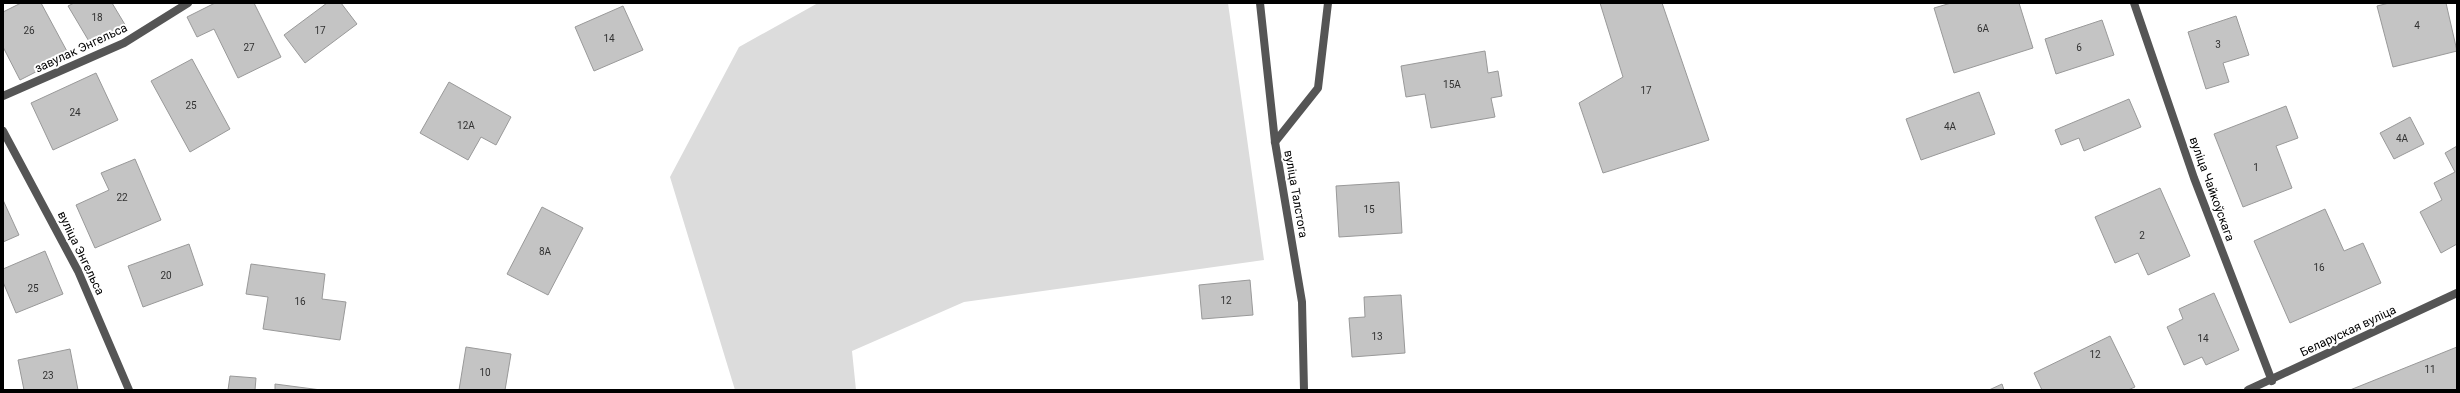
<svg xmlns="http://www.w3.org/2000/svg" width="2460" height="393" font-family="Roboto,sans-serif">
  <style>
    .green { fill: #dcdcdc }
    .building { fill: #c4c4c4; stroke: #999 }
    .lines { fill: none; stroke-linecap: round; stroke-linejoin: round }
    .service { stroke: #555; stroke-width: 8 }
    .minor { stroke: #555; stroke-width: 8 }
    .labels { text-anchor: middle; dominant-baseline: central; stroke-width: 4; stroke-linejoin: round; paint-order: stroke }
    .number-label { font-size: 10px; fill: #313131 }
    .street-label { font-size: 12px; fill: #000; stroke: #fff }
  </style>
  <rect width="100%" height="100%" fill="#fff"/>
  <path class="green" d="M818,3H1228L1264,260L964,302L852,351L856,390H735L670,177L739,47Z"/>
  <path class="building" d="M21,3H41L69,55L20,80L3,47V12Z
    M74,3H112L127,28L93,48L68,6Z
    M215,3H254L281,57L238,78L214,29L197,37L187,17Z
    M327,3H341L357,24L305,63L284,35Z
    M1600,3H1662L1709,140L1603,173L1579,103L1623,77Z
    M1951,3H2019L2033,48L1954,73L1934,8Z
    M2389,3H2446L2457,51L2393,67L2377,6Z
    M623,6L643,50L594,71L575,27Z
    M2236,16L2249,55L2223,63L2229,82L2206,89L2188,32Z
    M2102,20L2114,55L2056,74L2045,39Z
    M1485,51L1488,73L1498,71L1502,96L1491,98L1495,117L1431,128L1425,94L1406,97L1401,66Z
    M192,59L230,129L190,152L151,81Z
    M96,73L118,120L53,150L31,103Z
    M449,82L511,117L496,145L481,137L468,160L420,133Z
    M1979,92L1995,134L1921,160L1906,119Z
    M2129,99L2141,127L2084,151L2079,138L2061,145L2055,130Z
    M2286,106L2298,138L2276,146L2292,188L2243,207L2214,134Z
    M2410,117L2424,144L2394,159L2380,133Z
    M2457,146V244L2441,253L2420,212L2442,200L2434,183L2455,172L2445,153Z
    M135,159L161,220L95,248L76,205L109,190L101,173Z
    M1399,182L1402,233L1339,237L1336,186Z
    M2160,188L2190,256L2148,275L2138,253L2115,263L2095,217Z
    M3,200L19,235L3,242Z
    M542,207L583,228L548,295L507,274Z
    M2325,209L2344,251L2363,243L2381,283L2290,323L2254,241Z
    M189,244L203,285L143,307L128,266Z
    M45,251L63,294L16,313L3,282V269Z
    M251,264L325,274L322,299L346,302L340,340L263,329L268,297L246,294Z
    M1250,280L1253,315L1202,319L1199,285Z
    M2214,293L2239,350L2206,365L2202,357L2184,365L2167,327L2183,319L2179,309Z
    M1401,295L1405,353L1352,357L1349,318L1365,317L1364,297Z
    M2110,336L2135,387L2128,390H2042L2034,373Z
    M466,347L511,354L505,390H459Z
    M2457,347V390H2350Z
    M70,349L78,390H24L18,360Z
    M230,376L256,378L255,390H228Z
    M275,384L321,390H275Z
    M2002,384L2004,390H1989Z"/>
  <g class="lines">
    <path class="service" d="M1275,142L1318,88L1328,3"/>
    <path class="minor" d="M1260,3L1275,142L1302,302L1304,390
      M2134,3L2194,178L2272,381
      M3,96L124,43L188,3
      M3,131L78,271L129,390
      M2248,390L2457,293"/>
  </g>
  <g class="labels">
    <g class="number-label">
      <text x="97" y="17">18</text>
      <text x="2417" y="25">4</text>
      <text x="1983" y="28">6А</text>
      <text x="29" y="30">26</text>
      <text x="320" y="30">17</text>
      <text x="609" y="38">14</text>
      <text x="2218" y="44">3</text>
      <text x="249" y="47">27</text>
      <text x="2079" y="47">6</text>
      <text x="1452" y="84">15А</text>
      <text x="1646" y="90">17</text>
      <text x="191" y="105">25</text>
      <text x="75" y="112">24</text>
      <text x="466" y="125">12А</text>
      <text x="1950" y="126">4А</text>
      <text x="2402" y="138">4А</text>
      <text x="2256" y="167">1</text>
      <text x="122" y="197">22</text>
      <text x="1369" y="209">15</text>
      <text x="2142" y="235">2</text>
      <text x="545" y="251">8А</text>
      <text x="2319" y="267">16</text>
      <text x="166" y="275">20</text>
      <text x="33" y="288">25</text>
      <text x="1226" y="300">12</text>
      <text x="300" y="301">16</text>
      <text x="1377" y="336">13</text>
      <text x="2203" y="338">14</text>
      <text x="2095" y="354">12</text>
      <text x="2430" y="369">11</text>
      <text x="485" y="372">10</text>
      <text x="48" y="375">23</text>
    </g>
    <g class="street-label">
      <text transform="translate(81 48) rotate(-25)">завулак Энгельса</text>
      <text transform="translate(2212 189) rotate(70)">вуліца Чайкоўскага</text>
      <text transform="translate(1296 194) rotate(80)">вуліца Талстога</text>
      <text transform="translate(81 253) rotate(64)">вуліца Энгельса</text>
      <text transform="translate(2348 331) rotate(-25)">Беларуская вуліца</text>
    </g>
  </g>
  <rect width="2460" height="393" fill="none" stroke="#000000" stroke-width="8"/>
</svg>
